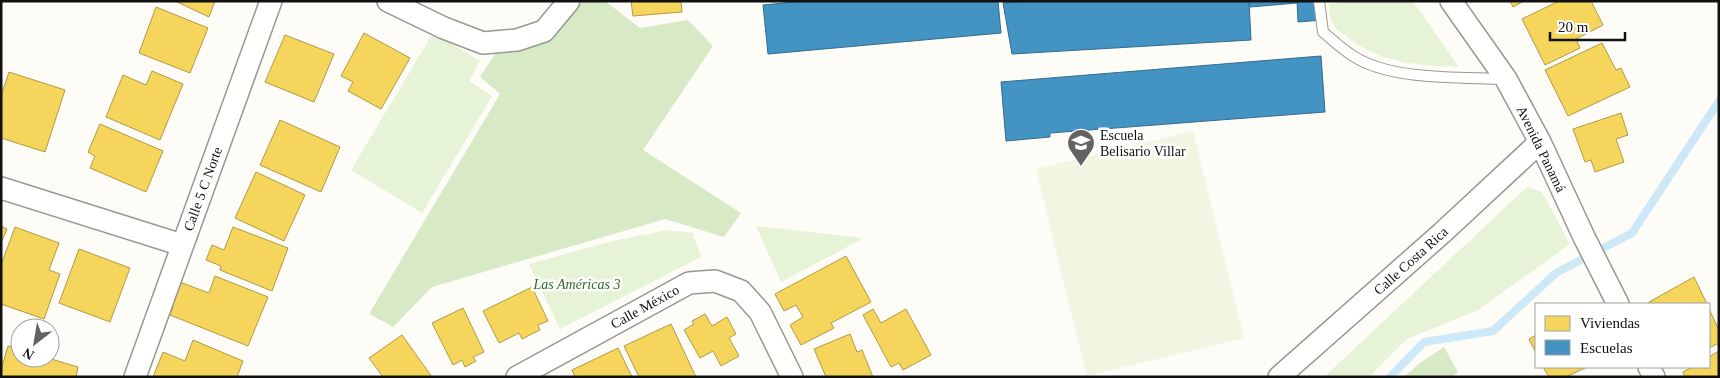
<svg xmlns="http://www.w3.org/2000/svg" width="1720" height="378" font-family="'Times New Roman',serif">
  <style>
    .green { fill: #e7f3d7 }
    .forest { fill: #d8eac5 }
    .pitch { fill: #f0f6e1 }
    .homes { fill: #f6d55c; stroke: #b19a46 }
    .schools { fill: #4393c3; stroke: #346c8e }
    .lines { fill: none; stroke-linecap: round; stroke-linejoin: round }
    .stream { stroke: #cde8f7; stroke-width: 8 }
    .lane-casing { stroke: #979795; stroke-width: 12 }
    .street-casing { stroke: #979795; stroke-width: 24 }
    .lane { stroke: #fffffe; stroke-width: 10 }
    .street { stroke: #fffffe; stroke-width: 21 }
    .labels { text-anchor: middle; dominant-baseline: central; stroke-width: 5; stroke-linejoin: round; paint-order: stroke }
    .poi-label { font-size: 14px; fill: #111; stroke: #fff; text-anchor: start }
    .street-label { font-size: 14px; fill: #111; stroke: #fff }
    .park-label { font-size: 14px; font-style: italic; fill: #2f6b1f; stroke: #fff }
  </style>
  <rect width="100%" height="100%" fill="#fdfcf7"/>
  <path class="green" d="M1347,1H1413L1459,67C1419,66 1378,63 1346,36C1342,33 1337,30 1334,26C1330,20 1329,11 1329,4Z
    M433,33L480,61L469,81L492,96L422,213L351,170Z
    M1527,187L1542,192L1570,244L1478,310L1407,339L1369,377H1324Z
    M756,226L864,238L781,282Z
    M667,230L693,233L701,257L560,329L529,264L609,242Z"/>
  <path class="forest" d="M583,1H605L640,28L688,20L713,46L643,150L741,213L724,237L665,219L432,287L393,327L369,314L500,94L480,77L497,51L542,43Z
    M1444,347L1458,372L1452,377H1404L1420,363Z"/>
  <path class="pitch" d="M1193,131L1244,338L1087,376L1036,169Z"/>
  <path class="homes" d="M175,1H215L209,17Z
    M631,1H681L682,12L633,16Z
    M1510,1H1524L1513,7Z
    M1559,1H1591L1603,25L1576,39L1580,48L1545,65L1522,19Z
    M156,7L208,28L190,73L139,53Z
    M364,33L410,58L381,109L348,91L353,82L341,76Z
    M285,35L334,54L314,102L265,82Z
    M1602,43L1616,70L1621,68L1630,87L1568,116L1545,70Z
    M152,71L183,84L160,140L106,117L123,75L146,85Z
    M9,72L65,90L45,152L1,138V96Z
    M1621,113L1628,135L1616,139L1624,162L1595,172L1591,160L1585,162L1573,129Z
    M280,120L340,147L321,192L260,165Z
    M100,124L163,151L146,192L90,168L95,156L88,152Z
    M256,172L305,195L284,241L235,218Z
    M1,226L7,229L1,243Z
    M15,227L59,243L49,270L60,274L44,319L1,304V265Z
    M233,227L288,248L272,291L220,270L221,266L206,260L212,245L224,250Z
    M79,249L130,268L110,322L59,303Z
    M846,256L871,302L831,323L834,328L801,345L790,325L803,317L796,305L784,311L775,294Z
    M215,276L268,297L248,346L170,315L173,307L168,305L177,281L209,293Z
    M1694,277L1707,304H1650L1649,302Z
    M532,287L548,321L538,325L540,330L522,339L519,333L499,343L483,311Z
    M463,308L484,352L473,357L476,361L465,367L462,360L453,365L432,323Z
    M873,309L881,323L906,309L931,355L903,370L899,363L891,367L863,315Z
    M1709,309L1719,330V343L1709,348Z
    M705,314L712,326L727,317L736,334L729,338L739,356L721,366L713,351L700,358L684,330L694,324L692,321Z
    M671,324L696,377H639L624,346Z
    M850,334L857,352L862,350L873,377H826L814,349Z
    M402,335L432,377H383L369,358Z
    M1536,335V353L1529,339Z
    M193,340L243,361L237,377H153L163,352L185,361Z
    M8,346L20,349V358H48L78,367L76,377H1V370Z
    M618,348L632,377H575L572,370Z
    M1719,351V377H1685L1683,372L1692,367H1709V357Z
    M1543,367H1587L1566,377H1549Z"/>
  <path class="schools" d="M805,1H998L1001,33L768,54L763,5Z
    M1031,1H1249L1251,40L1012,54L1003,3Z
    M1249,1H1297V3L1250,7Z
    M1297,1H1321L1323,20L1298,22Z
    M1321,56L1325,112L1050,133V137L1006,141L1001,82Z"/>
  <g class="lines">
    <path class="stream" d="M1390,377L1424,342L1493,331L1556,273L1632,233L1719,101"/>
    <defs>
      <path id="lane" d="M1319,1L1323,32C1335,42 1346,53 1360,60C1398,80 1461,77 1504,79"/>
      <path id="street" d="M388,1L444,28L483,43L517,40L544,31L569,1
        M1451,1L1506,79L1540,142L1584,237L1618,304
        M1,188L182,245
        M1649,367L1654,377
        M135,377L271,1
        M517,377L689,283L715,281L741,291L760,312L792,377
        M1279,377L1442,233L1540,142"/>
    </defs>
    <use href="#lane" class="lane-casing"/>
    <use href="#street" class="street-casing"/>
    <use href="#lane" class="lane"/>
    <use href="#street" class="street"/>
  </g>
  <defs>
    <symbol id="school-pin" viewBox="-11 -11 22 30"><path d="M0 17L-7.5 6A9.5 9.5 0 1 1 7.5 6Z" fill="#646362" stroke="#fff"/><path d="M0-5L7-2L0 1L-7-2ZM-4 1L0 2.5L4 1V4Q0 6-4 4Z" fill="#fff"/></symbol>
  </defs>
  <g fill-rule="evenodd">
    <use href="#school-pin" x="1065" y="127" width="32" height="43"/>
  </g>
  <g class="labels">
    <g class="poi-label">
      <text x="1100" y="135">Escuela<tspan x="1100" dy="16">Belisario Villar</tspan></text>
    </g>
    <g class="street-label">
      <text transform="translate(1541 149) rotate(64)">Avenida Panamá</text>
      <text transform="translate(203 189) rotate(-70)">Calle 5 C Norte</text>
      <text transform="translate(1411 261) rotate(-42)">Calle Costa Rica</text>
      <text transform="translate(645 307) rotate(-29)">Calle México</text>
    </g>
    <g class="park-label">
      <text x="577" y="284">Las Américas 3</text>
    </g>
  </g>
  <rect width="1720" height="378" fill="none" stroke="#111111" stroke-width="5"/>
  <rect x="1535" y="303" width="175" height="65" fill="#ffffff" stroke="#a0a0a0"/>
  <rect x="1545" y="316" width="25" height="15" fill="#f6d55c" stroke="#a0a0a0"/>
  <text x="1580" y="328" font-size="15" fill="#111111">Viviendas</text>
  <rect x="1545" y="340" width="25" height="15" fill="#4393c3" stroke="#a0a0a0"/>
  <text x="1580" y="353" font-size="15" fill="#111111">Escuelas</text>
  <g transform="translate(35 343) rotate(211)"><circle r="24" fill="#ffffff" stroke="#a0a0a0"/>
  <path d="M0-4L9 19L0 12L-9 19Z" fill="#646362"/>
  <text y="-8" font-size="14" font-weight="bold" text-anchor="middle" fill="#111111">N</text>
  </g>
  <path d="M1550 32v8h75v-8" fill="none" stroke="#111111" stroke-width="2.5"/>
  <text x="1558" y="32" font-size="15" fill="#111111" stroke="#ffffff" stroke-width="4" paint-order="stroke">20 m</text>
</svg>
